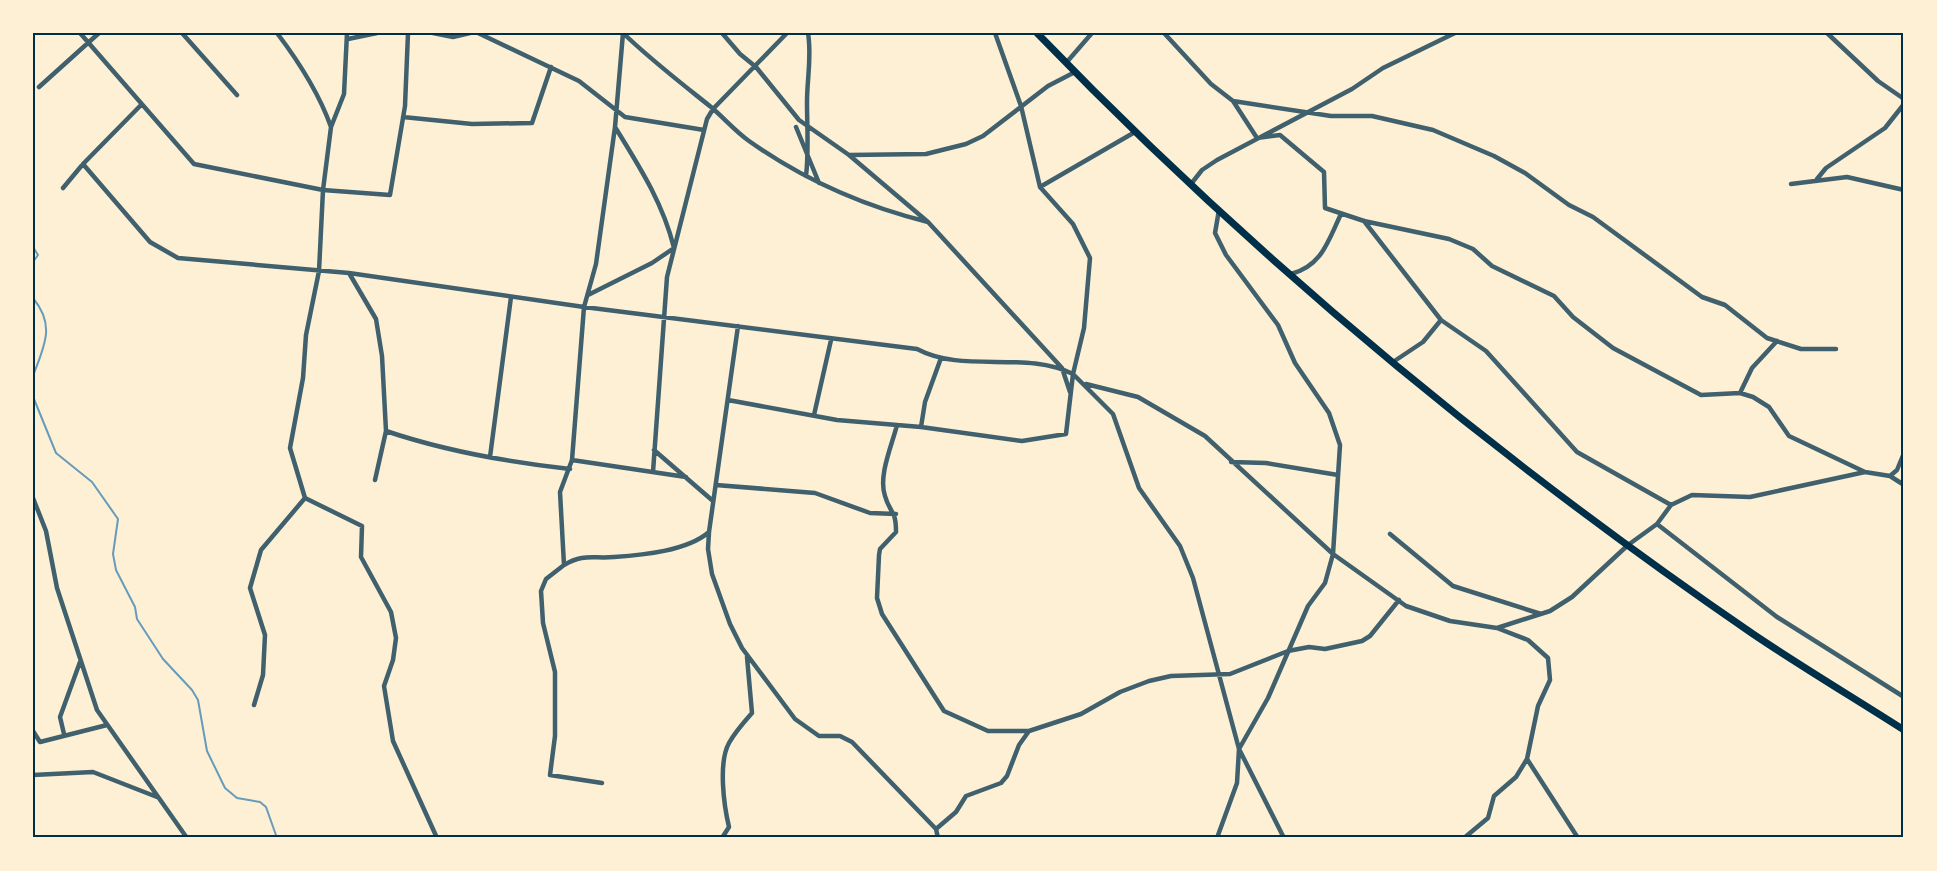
<svg xmlns="http://www.w3.org/2000/svg" width="1937" height="871" font-family="Spectral,serif">
  <style>
    .lines { fill: none; stroke-linecap: round; stroke-linejoin: round }
    .stream { stroke: #669bbc; stroke-width: 2 }
    .minor { stroke: #3f606c; stroke-width: 4.5 }
    .trunk { stroke: #003049; stroke-width: 7 }
    .neatline { fill: none; stroke: #003049; stroke-width: 2 }
  </style>
  <rect width="100%" height="100%" fill="#fdf0d5"/>
  <g class="lines">
    <path class="stream" d="M33,247L38,255L33,262
      M33,298C56,326 44,346 33,376
      M33,391L34,399L56,453L92,482L118,519L113,554L116,570L135,607L137,619L163,659L192,690L198,700L207,751L225,788L237,798L260,802L266,807L277,838"/>
    <path class="minor" d="M80,33L194,164L323,190L390,195L405,106L408,33
      M182,33L237,95
      M277,33C299,62 319,93 331,127
      M347,33L344,94L331,127L323,190L319,271L306,335L303,378L290,448L305,498L362,526L361,557L391,612L396,638L393,660L384,686L393,741L437,838
      M433,33L453,37L470,33
      M478,33L579,81L625,117L704,130
      M623,33C651,60 681,83 711,107C724,118 735,131 749,141C804,180 863,206 928,222
      M722,33L740,54L756,67L799,120L849,155L926,154L966,144L983,136L1048,86L1075,72
      M995,33L1021,106L1040,187L1073,224L1090,258L1084,328L1073,374L1113,414L1139,488L1180,546L1193,578L1239,749L1284,838
      M1164,33L1211,84L1233,101L1257,138L1280,135L1324,172L1325,208L1364,221L1449,239L1473,249L1492,266L1554,296L1573,317L1613,348L1701,395L1740,393L1753,397L1769,407L1789,436L1865,472
      M1827,33L1878,81L1904,99
      M348,39L377,33
      M1066,63L1092,33
      M39,87L99,33
      M1233,101L1331,116H1372L1433,130L1494,156L1525,173L1569,205L1593,217L1702,297L1725,305L1767,338L1801,349H1836
      M403,117L472,124L532,123L551,67
      M796,127L819,183
      M849,155L928,222L1062,368L1070,392
      M83,164L150,242L178,258L349,273L584,307L917,349C964,374 1025,350 1073,374L1066,434L1022,441L921,427L837,420L728,400
      M806,176C809,151 807,128 807,102C807,78 812,57 808,33
      M1817,179L1826,168L1885,128L1904,104
      M1191,184L1202,170L1217,160L1352,89L1383,68L1455,33
      M1791,184L1847,177L1904,190
      M1040,187L1135,132
      M63,188L83,164L141,105
      M1364,221L1441,320L1486,351L1577,452L1671,505
      M349,273L376,319L382,356L386,431L375,480
      M1291,274C1322,266 1328,241 1341,214
      M588,295L652,263L674,248C663,203 639,166 615,127
      M738,326L709,532L708,549L712,574L730,624L742,648L795,719L819,736H840L852,742L936,829L938,838
      M1393,362L1423,342L1441,320
      M1086,384L1138,397L1205,436L1333,554L1406,606L1450,621L1497,628L1550,611L1572,597L1628,545L1657,524L1671,505L1692,495L1750,497L1865,472L1890,476L1904,485
      M1740,393L1752,368L1777,341
      M814,415L831,340
      M897,425C892,445 878,476 885,496C890,514 896,509 896,532L880,549L879,555L877,598L882,614L944,711L988,731H1029
      M921,427L925,402L941,358
      M386,431C445,451 507,462 570,469
      M654,450L713,501
      M490,457L511,297
      M572,460L686,477
      M1231,462L1266,463L1338,475
      M653,472L667,277L707,119L713,109L787,33
      M1890,476L1897,470L1904,453
      M716,485L815,493L870,513L896,514
      M33,498L46,531L57,588L97,710L187,838
      M1657,524L1777,617L1904,697
      M1390,534L1453,586L1541,614
      M564,565C584,553 593,559 614,557C643,555 687,551 709,532
      M254,705L263,675L265,635L250,588L261,550L305,498
      M33,731L40,742L107,725
      M64,734L60,717L80,662
      M1527,759L1578,838
      M33,775L93,772L157,797
      M602,783L550,775L555,736V672L543,623L541,591L546,579L564,565L560,492L572,460L584,307L596,264L615,127L623,33
      M936,829L956,812L966,796L1001,783L1007,776L1019,745L1029,731L1081,714L1120,692L1149,681L1171,676L1230,674L1288,651L1309,647L1325,649L1362,641L1370,636L1399,600
      M722,838L729,827C724,806 718,763 729,743C735,732 744,722 752,713L747,657
      M1217,838L1237,783L1239,749L1268,698L1308,606L1325,583L1333,554L1340,445L1329,413L1295,363L1278,325L1226,255L1215,233L1219,210
      M1464,838L1488,818L1494,796L1516,777L1527,759L1538,706L1550,680L1548,658L1528,640L1497,628"/>
    <path class="trunk" d="M1037,33C1253,257 1496,458 1753,634C1802,667 1854,698 1904,730"/>
  </g>
  <rect width="1937" height="871" fill="none" stroke="#fdf0d5" stroke-width="69"/>
  <rect x="34" y="34" width="1868" height="802" class="neatline"/>
</svg>
